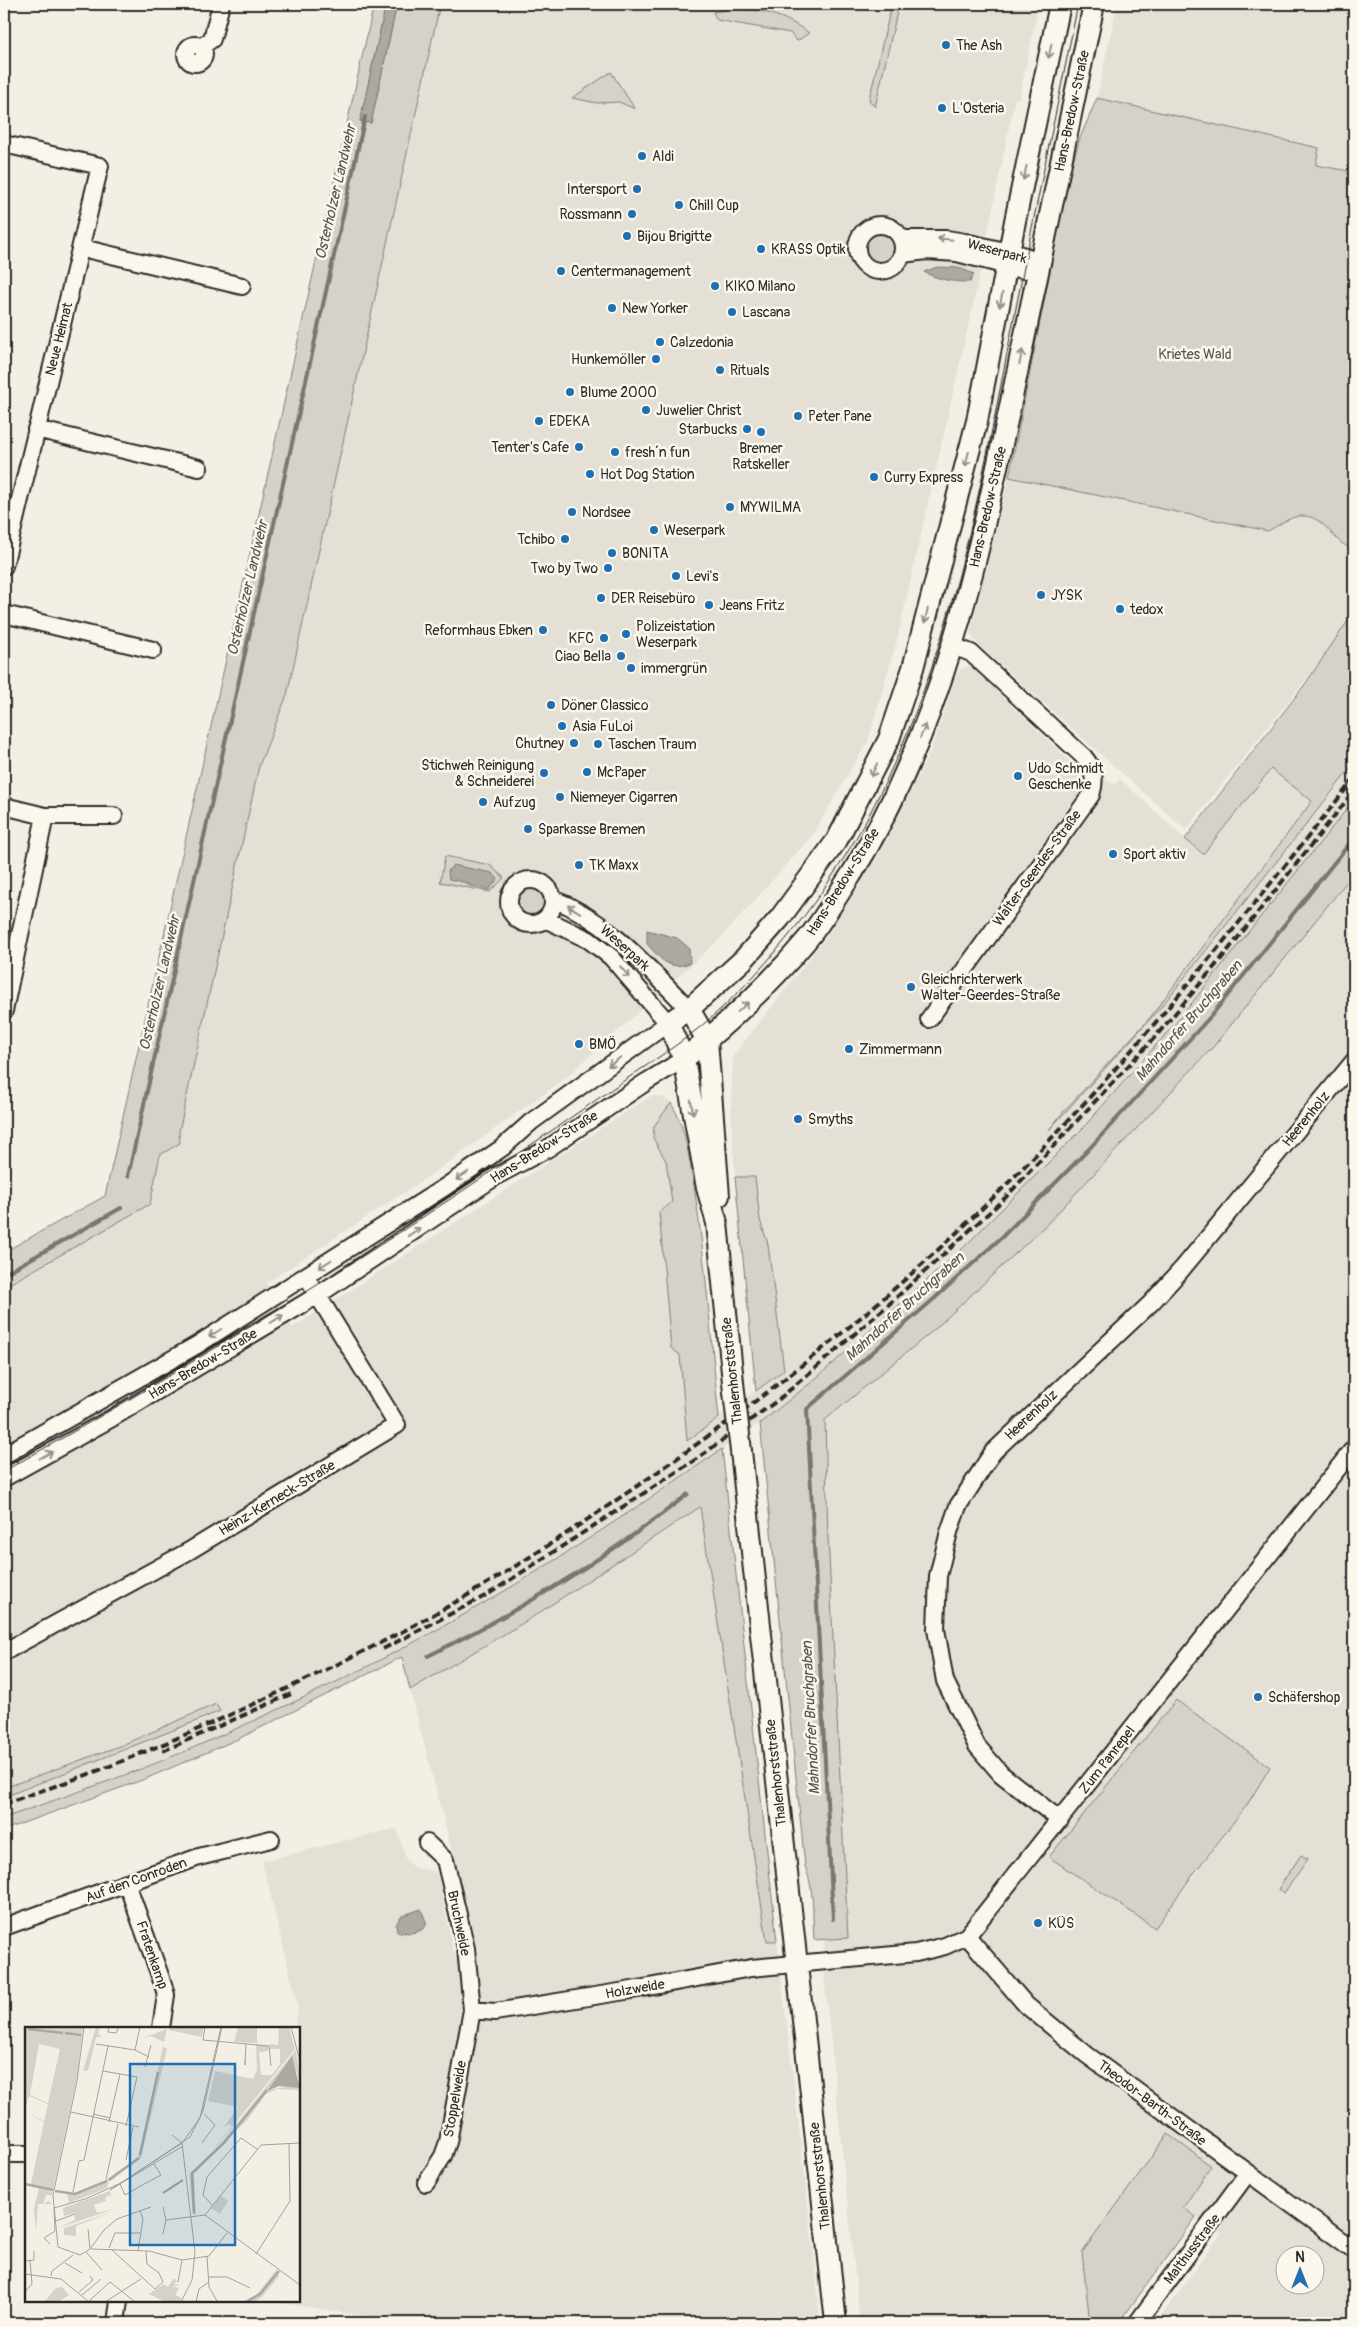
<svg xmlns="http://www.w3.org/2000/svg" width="1358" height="2327" font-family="Pangolin,sans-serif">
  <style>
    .built { fill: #e4e0d6; fill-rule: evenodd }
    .green { fill: #d5d2c9; stroke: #807e7a }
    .water { fill: #aca9a2; stroke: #787772 }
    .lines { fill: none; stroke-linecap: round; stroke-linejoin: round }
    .stream { stroke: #787772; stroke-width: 4 }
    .minor-casing { stroke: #2b2b2b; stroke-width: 20 }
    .major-casing { stroke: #2b2b2b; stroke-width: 24 }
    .minor { stroke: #fbf7ec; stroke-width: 16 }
    .major { stroke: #fbf7ec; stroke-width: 20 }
    .tram { stroke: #2b2b2b; stroke-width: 1 }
    .rail { stroke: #2b2b2b; stroke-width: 4; stroke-dasharray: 8 4; stroke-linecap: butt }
    .major-bridge-casing { stroke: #2b2b2b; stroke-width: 24; stroke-linecap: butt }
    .major-bridge { stroke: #fbf7ec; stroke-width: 20 }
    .oneway { stroke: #93918c }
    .poi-dot { fill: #1f6fb2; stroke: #fbf7ec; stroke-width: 2 }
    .labels { text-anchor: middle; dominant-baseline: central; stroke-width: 5; stroke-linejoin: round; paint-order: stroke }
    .poi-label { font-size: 14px; fill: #2b2b2b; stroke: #fbf7ec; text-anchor: start }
    .street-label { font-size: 14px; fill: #2b2b2b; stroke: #fbf7ec }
    .park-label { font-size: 14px; fill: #565552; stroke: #fbf7ec }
    .water-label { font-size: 15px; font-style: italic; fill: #585755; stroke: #fbf7ec }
    .inset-river { fill: none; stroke: #aca9a2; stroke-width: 2.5 }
    .inset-road { fill: none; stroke: #a3a19a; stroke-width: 1 }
    .view { fill: #1f6fb2; fill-opacity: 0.15; stroke: #1f6fb2; stroke-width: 2.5 }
    .inset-edge { fill: none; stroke: #2b2b2b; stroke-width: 2.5 }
  </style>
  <rect width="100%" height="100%" fill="#f3efe4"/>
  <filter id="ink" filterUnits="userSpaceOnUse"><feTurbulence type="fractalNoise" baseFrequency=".02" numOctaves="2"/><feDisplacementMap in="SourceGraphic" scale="10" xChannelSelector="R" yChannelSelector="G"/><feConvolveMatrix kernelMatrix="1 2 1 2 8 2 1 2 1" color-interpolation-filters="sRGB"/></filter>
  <g filter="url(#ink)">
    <path class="built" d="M440,4H1039L1019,99L1015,98L976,292L897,640L868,741L811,837L720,939L563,1080L428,1177L266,1283L292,1328L651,1096L663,1097L671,1103L654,1126L653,1137L666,1161L672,1202L659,1212L671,1348L680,1355L687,1440L784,1370L768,1244L760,1220L755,1177H735L731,1111L733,1056L824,940L882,849L931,750L958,671L963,668L970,666L975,670L1080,771L1115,784L1120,779L1202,854L1271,769L1312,801L1149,1019L1063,1112L1054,1125L1162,1006L1354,764V800L1179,1019L1082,1129L961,1250L813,1381L760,1423L556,1560L458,1618L401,1649L301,1699L211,1740L123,1775L4,1818V1797L219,1711L216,1704L122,1745L4,1788V1287L150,1204L160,1155L180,1143L179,1132L259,766L287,695Z
      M1117,4H1354V172L1316,165L1319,148L1097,98Z
      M1009,477L1268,531L1299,516L1319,520L1344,546L1354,549V612L1322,659L1186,830L979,646L970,633Z
      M1354,873V2323H1156L1221,2234L1183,2208L1211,2166L1169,2134L1082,2253L1090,2323H860L825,1987L824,1939L848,1938L828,1537L825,1420L936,1328L1046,1225L1214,1046ZM1176,1700L1270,1767L1247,1805L1155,1928ZM1286,2254H1316V2284H1286Z
      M701,1507L767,1941H777L816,2273L820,2323H410L268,2301H299V2028H295L298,2006L262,1861L397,1828L406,1859L413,1867L437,1872L454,1955H479L410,1690L528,1620Z"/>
    <path class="green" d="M374,4H386L360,121L371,123L397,4H440L287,695L259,766L179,1132L180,1143L160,1155L150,1204L4,1287V1252L105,1196Z
      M891,7L898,8L875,107L869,100Z
      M729,9C759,8 784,15 809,33L797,41L790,33L717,20L713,12Z
      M611,72L635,109L619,102L597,103L572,98Z
      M1097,98L1319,148L1316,165L1354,172V549C1331,544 1328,515 1300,516C1290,517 1277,526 1268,531L1009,477L1070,171L1080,138Z
      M865 247a15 15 0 1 1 30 0a15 15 0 1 1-30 0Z
      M1354,612V764L1162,1006L1049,1130L1063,1112L1149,1019L1312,801L1271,769L1203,854L1185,839L1303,687Z
      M1354,800V873L1214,1046L1046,1225L936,1328L825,1420L828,1537L848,1938L814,1940C812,1914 815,1891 805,1866L760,1423L813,1381L961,1250L1082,1129L1179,1019Z
      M445,856L490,865L504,878L490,892L440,882Z
      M515 902a16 16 0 1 1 32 0a16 16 0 1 1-32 0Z
      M671,1103C686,1127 689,1158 694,1186C706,1263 711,1341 719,1418L687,1441L680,1355L671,1348L659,1212L672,1202L666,1161L653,1138L654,1126Z
      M735,1177H755L760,1220L768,1244L784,1370L756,1391Z
      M722,1449L777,1941H767L700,1507L528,1620L410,1690L402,1657L238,1739L145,1779L4,1830V1818C74,1793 145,1770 213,1739C296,1702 379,1663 458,1618C549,1567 636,1508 722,1449Z
      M1176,1700L1270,1767L1247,1805L1192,1876L1155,1928L1049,1857Z
      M216,1704L220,1711L199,1720L4,1797V1788L122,1745Z
      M1301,1855L1308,1859L1284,1893L1278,1889Z
      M1168,2134L1211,2166L1183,2208L1196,2217L1119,2323H1090L1082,2253Z"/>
    <path class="water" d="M386,4H397L371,123L360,121Z
      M937,267L959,268L974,274L970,282C953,282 939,280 924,272Z
      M453,865L492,873L498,879L489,890L468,885V883L449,879L448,871Z
      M647,930L677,938L689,948L690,963C668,971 661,959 647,944Z
      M421,1909L427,1924C420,1935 410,1933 397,1932L396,1925L401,1916Z"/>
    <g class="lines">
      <path class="stream" d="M128,1176L365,117
        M4,1274L121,1208
        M428,1656C517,1612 610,1556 688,1494
        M833,1919L807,1409L935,1298L1003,1236L1088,1150L1211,1016L1354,838"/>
      <defs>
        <path id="minor" d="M186 54a9 9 0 1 1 18 0a9 9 0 1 1-18 0Z
          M201,47L212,39L221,4
          M4,144L100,166L4,566
          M857 248a23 23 0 1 1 46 0a23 23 0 1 1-46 0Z
          M901,239H947L965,242L1026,256L1040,265
          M82,248L242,286
          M902,254L927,251L957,253L1023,270L1040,265
          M36,429L199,468
          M4,614L153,650
          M4,806L45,816H114
          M509 902a22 22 0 1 1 44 0a22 22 0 1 1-44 0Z
          M553,899C608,920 648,968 689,1009
          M4,1011L45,816
          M929,1019L1091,795C1096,780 1094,769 1084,757L971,653L953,646
          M4,1455L197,1345L445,1187L502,1148L531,1122L668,1023L611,957L589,940L545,919
          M4,1478L112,1418L318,1295L498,1175L547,1149L646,1082L684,1059
          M4,1652L189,1551L397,1425L312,1286
          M1060,1820L1001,1774L977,1746L945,1681L936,1629L938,1576L949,1532L958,1506L993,1452L1151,1303L1182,1269L1354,1061
          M127,1884L163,1984L166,1995L161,2028
          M4,1927L199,1857L271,1839
          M967,1936L1026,2005L1087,2055L1354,2250
          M472,2010L495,2012L638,1989L751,1968L916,1953L945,1946L967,1936L1354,1448
          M4,2154H26
          M426,2183L443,2156L448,2142L472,2010L466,1948L445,1860L427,1843
          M116,2323L119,2301
          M1137,2323L1247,2174"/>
        <path id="major" d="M689,1009L707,1040L719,1196
          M684,1059C727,1024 769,985 805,942C823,921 836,897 851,875C942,730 977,563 1012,397C1040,266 1066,135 1094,4
          M734,1392L717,1223L707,1188L684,1059L668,1023L689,1009L743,960L780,918L837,840L889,739L913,668L977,421L1015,221L1060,4
          M741,1451L836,2323"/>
      </defs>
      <use href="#minor" class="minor-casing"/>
      <use href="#major" class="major-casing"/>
      <use href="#minor" class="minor"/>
      <use href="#major" class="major"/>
      <path class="tram" d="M4,1471C160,1384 312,1291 461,1192C515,1156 569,1119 622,1082C657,1058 693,1036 724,1006C782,951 832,884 870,813C949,664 980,492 1012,328C1033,220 1056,112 1078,4"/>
      <path class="rail" d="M383,1649L487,1595L695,1460L778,1400L887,1306L1005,1198L1156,1036L1221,959L1354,791
        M163,1751L291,1694
        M4,1804C39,1791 75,1780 110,1766C195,1732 280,1693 362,1652C450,1609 534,1556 615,1501C752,1409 881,1308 999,1192C1128,1064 1241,921 1354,779"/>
      <defs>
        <path id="major-bridge" d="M734,1392L741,1451"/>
      </defs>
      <use href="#major-bridge" class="major-bridge-casing"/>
      <use href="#major-bridge" class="major-bridge"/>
    </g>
    <defs><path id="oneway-shaft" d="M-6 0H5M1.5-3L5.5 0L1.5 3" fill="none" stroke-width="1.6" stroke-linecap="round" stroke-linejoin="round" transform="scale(1.25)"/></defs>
    <g class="oneway">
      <use href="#oneway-shaft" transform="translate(1050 51) rotate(102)"/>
      <use href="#oneway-shaft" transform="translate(1025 173) rotate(102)"/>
      <use href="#oneway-shaft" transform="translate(945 239) rotate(-175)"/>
      <use href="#oneway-shaft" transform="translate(1001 300) rotate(101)"/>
      <use href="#oneway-shaft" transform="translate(1021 357) rotate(-78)"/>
      <use href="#oneway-shaft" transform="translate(967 459) rotate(104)"/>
      <use href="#oneway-shaft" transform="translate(926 616) rotate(104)"/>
      <use href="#oneway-shaft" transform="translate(923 731) rotate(-67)"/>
      <use href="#oneway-shaft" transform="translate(874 770) rotate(115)"/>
      <use href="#oneway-shaft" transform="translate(574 909) rotate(-149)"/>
      <use href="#oneway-shaft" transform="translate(625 972) rotate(49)"/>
      <use href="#oneway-shaft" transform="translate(743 1007) rotate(-43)"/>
      <use href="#oneway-shaft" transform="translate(614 1062) rotate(144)"/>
      <use href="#oneway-shaft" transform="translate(692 1107) rotate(80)"/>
      <use href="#oneway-shaft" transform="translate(462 1176) rotate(146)"/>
      <use href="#oneway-shaft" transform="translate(414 1232) rotate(-34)"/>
      <use href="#oneway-shaft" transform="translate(325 1264) rotate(147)"/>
      <use href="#oneway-shaft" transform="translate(277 1319) rotate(-31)"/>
      <use href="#oneway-shaft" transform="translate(215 1333) rotate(148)"/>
      <use href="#oneway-shaft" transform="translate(46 1455) rotate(-29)"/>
    </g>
  </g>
  <g class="poi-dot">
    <circle cx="946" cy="45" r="5"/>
    <circle cx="942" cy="108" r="5"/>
    <circle cx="642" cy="156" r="5"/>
    <circle cx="637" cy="189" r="5"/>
    <circle cx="679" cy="205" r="5"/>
    <circle cx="632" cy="214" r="5"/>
    <circle cx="627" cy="236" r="5"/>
    <circle cx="761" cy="249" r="5"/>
    <circle cx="561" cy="271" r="5"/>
    <circle cx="715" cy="286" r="5"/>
    <circle cx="612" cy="308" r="5"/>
    <circle cx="732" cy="312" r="5"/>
    <circle cx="660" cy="342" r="5"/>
    <circle cx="656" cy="359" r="5"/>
    <circle cx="720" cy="370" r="5"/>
    <circle cx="570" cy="392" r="5"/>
    <circle cx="646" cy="410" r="5"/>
    <circle cx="798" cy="416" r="5"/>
    <circle cx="539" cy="421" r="5"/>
    <circle cx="747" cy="429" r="5"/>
    <circle cx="761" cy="432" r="5"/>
    <circle cx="579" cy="447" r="5"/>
    <circle cx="615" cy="452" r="5"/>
    <circle cx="590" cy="474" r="5"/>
    <circle cx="874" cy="477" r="5"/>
    <circle cx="730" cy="507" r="5"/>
    <circle cx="572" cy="512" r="5"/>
    <circle cx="654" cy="530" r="5"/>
    <circle cx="565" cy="539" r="5"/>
    <circle cx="612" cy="553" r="5"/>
    <circle cx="608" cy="568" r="5"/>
    <circle cx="676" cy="576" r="5"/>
    <circle cx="1041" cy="595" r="5"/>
    <circle cx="601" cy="598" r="5"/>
    <circle cx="709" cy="605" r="5"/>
    <circle cx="1120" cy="609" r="5"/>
    <circle cx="543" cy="630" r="5"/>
    <circle cx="626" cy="634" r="5"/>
    <circle cx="604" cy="638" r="5"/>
    <circle cx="621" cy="656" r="5"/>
    <circle cx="631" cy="668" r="5"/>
    <circle cx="551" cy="705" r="5"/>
    <circle cx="562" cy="726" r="5"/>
    <circle cx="574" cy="743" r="5"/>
    <circle cx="598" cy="744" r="5"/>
    <circle cx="587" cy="772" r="5"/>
    <circle cx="544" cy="773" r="5"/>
    <circle cx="1018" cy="776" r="5"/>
    <circle cx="560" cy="797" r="5"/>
    <circle cx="483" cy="802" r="5"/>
    <circle cx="528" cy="829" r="5"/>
    <circle cx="1113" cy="854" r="5"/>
    <circle cx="579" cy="865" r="5"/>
    <circle cx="911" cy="987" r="5"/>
    <circle cx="579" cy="1044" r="5"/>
    <circle cx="849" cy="1049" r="5"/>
    <circle cx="798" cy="1119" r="5"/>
    <circle cx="1258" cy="1697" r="5"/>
    <circle cx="1038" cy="1923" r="5"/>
  </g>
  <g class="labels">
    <g class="poi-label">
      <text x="956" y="45">The Ash</text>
      <text x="952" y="108">L'Osteria</text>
      <text x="652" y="156">Aldi</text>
      <text x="627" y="189" text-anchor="end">Intersport</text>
      <text x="689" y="205">Chill Cup</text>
      <text x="622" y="214" text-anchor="end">Rossmann</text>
      <text x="637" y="236">Bijou Brigitte</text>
      <text x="771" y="249">KRASS Optik</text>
      <text x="571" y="271">Centermanagement</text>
      <text x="725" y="286">KIKO Milano</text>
      <text x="622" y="308">New Yorker</text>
      <text x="742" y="312">Lascana</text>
      <text x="670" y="342">Calzedonia</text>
      <text x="646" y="359" text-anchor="end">Hunkemöller</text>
      <text x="730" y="370">Rituals</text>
      <text x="580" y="392">Blume 2000</text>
      <text x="656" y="410">Juwelier Christ</text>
      <text x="808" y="416">Peter Pane</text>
      <text x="549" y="421">EDEKA</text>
      <text x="737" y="429" text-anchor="end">Starbucks</text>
      <text x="569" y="447" text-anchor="end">Tenter's Cafe</text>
      <text x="761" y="448" text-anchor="middle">Bremer<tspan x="761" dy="16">Ratskeller</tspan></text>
      <text x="625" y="452">fresh´n fun</text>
      <text x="600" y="474">Hot Dog Station</text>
      <text x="884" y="477">Curry Express</text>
      <text x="740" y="507">MYWILMA</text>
      <text x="582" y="512">Nordsee</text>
      <text x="664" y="530">Weserpark</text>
      <text x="555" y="539" text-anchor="end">Tchibo</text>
      <text x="622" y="553">BONITA</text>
      <text x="598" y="568" text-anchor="end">Two by Two</text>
      <text x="686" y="576">Levi's</text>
      <text x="1051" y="595">JYSK</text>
      <text x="611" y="598">DER Reisebüro</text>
      <text x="719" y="605">Jeans Fritz</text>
      <text x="1130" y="609">tedox</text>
      <text x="636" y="626">Polizeistation<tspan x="636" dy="16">Weserpark</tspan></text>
      <text x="533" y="630" text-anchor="end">Reformhaus Ebken</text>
      <text x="594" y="638" text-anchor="end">KFC</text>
      <text x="611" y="656" text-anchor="end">Ciao Bella</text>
      <text x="641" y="668">immergrün</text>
      <text x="561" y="705">Döner Classico</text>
      <text x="572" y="726">Asia FuLoi</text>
      <text x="564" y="743" text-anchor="end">Chutney</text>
      <text x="608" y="744">Taschen Traum</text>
      <text x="534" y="765" text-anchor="end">Stichweh Reinigung<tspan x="534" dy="16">&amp; Schneiderei</tspan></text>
      <text x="1028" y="768">Udo Schmidt<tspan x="1028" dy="16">Geschenke</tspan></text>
      <text x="597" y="772">McPaper</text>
      <text x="570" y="797">Niemeyer Cigarren</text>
      <text x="493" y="802">Aufzug</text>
      <text x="538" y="829">Sparkasse Bremen</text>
      <text x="1123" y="854">Sport aktiv</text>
      <text x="589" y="865">TK Maxx</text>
      <text x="921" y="979">Gleichrichterwerk<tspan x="921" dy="16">Walter-Geerdes-Straße</tspan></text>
      <text x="589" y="1044">BMÖ</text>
      <text x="859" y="1049">Zimmermann</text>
      <text x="808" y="1119">Smyths</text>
      <text x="1268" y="1697">Schäfershop</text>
      <text x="1048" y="1923">KÜS</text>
    </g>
    <g class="street-label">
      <text transform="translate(1072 111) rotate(-78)">Hans-Bredow-Straße</text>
      <text transform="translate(997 251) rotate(15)">Weserpark</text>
      <text transform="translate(59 339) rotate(-76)">Neue Heimat</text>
      <text transform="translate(988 507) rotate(-77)">Hans-Bredow-Straße</text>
      <text transform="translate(1037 868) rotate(-54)">Walter-Geerdes-Straße</text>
      <text transform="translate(843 882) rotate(-58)">Hans-Bredow-Straße</text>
      <text transform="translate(625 948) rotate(42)">Weserpark</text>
      <text transform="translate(1306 1119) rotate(-51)">Heerenholz</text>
      <text transform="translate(544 1147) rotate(-32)">Hans-Bredow-Straße</text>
      <text transform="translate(203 1364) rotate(-31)">Hans-Bredow-Straße</text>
      <text transform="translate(732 1371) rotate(-96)">Thalenhorststraße</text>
      <text transform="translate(1031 1415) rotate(-43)">Heerenholz</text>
      <text transform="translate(277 1498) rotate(-31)">Heinz-Kerneck-Straße</text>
      <text transform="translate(1107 1760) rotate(-52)">Zum Panrepel</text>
      <text transform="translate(776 1773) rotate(-96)">Thalenhorststraße</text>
      <text transform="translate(136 1880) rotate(-20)">Auf den Conroden</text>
      <text transform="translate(459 1923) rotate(78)">Bruchweide</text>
      <text transform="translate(152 1955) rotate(71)">Fratenkamp</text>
      <text transform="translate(635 1989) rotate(-10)">Holzweide</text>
      <text transform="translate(455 2099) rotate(-80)">Stoppelweide</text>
      <text transform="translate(1152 2103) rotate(37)">Theodor-Barth-Straße</text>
      <text transform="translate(820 2176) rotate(-96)">Thalenhorststraße</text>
      <text transform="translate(1192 2249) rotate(-53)">Malthusstraße</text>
    </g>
    <g class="park-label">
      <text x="1195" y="354">Krietes Wald</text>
    </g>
    <g class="water-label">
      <text transform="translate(336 192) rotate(-77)">Osterholzer Landwehr</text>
      <text transform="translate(248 588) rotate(-77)">Osterholzer Landwehr</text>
      <text transform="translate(160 983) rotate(-77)">Osterholzer Landwehr</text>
      <text transform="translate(1189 1021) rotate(-49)">Mahndorfer Bruchgraben</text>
      <text transform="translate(905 1307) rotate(-42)">Mahndorfer Bruchgraben</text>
      <text transform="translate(811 1718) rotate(-93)">Mahndorfer Bruchgraben</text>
    </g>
  </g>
  <g transform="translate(25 2027)">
    <rect width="275" height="275" fill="#f3efe4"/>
    <path d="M0,0L58,1L52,51L28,164L22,163L27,165V168H21L18,177L24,174L27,177H13L11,204L9,182L14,161L0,157H6L19,95L0,84L19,94L23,77L4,69L0,83ZM14,17L35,22L23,76L5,68ZM71,0H75L73,7L77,10H71L64,40L62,44H58ZM145,0H179L177,10L144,3ZM213,0H232V16L209,15ZM254,0H264L270,22L195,115L186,125L207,99L203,97L197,102L213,80L183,74L190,44L228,52L232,43L231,17L243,19V24L234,25L236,48H247L255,37V22H245L244,17L253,18ZM142,2L138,20L142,22L116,131L93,145L90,151L84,154L82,161L44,176L42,167L37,165L51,166L69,161L113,130L139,15L126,9L113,13ZM271,23L275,54L267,32L243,63L270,58L275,63L252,62L241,67L223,92L169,147L171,188H168L164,148L196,116ZM85,164L87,172L85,168L81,170V174L69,178L72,186L89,182L33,201L50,193V186L39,189L38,181ZM196,169L203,174L195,187L186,181ZM90,184L51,199V209L39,208V201ZM252,242L254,249L237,270L230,275H218L232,267ZM149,251L152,254L149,257L155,258L147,259L154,261L150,268L157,271L154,275H140L124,267L139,257L143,260ZM37,260L44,268L33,275H19L31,261Z" fill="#d5d2c9" fill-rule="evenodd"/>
    <path d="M267,29L275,61L254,59L242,64Z" fill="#aca9a2"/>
    <path class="inset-river" d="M3,2L38,6M40,6L56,8M115,128L133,45M84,153L114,131M0,157L28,163M30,164L50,167L82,154M138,166L158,153M169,186L167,146L199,116L242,63M221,275L235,267L254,244"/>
    <path class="inset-road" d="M59,0L52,54L28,168L33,220L55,228L65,222L79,203L92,192L126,180M84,0L83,5L91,6L94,0M180,0L178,13L244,19L246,39M266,0L275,34M71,17L110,23L124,30M110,23L115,0M220,34V38L221,16M120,40L126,18M78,44L112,50L101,99M46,85L114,100M68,87L85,91M84,95L95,47M147,108L157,116L85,163L158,119M177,116L190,98L179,87M101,133L108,100M81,152L93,97M95,157L100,168L119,157L136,148L129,137M48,165L54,134L59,133L83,19M187,178L178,168L182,150L216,111L232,122M180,188L275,258M141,193L180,188L236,118L275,116M31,194L50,187M63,202L65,222M138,207L141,193L138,180M25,217L19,211L30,204L29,181L60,172L96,156L165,110L178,84L197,0M84,221L90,206H115M66,222L124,224L157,233L184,229L202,206M87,223L130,262L138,255L134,246L122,237L121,224M113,224L118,192L115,183M61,225L77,243M231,227L265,174L264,116M182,229L184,260L192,274M0,234L9,233V224M40,236L57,246M0,247L36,252L64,275M26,249L27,244L48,228M184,250H202L225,261M153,255L157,233M0,265L7,257L5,234M54,265L68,253L65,249M57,268L76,252M63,275L85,255L110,275M80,275L116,252M156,275L167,253L170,225L157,116L175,91L196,0M171,275L174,262L184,255"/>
    <path class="view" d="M105,37H210V218H105Z"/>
    <rect width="275" height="275" class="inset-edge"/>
  </g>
  <rect width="1358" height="2327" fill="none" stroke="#fbf7ec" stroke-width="20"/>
  <rect x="10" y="10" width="1338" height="2307" fill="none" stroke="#2b2b2b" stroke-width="2" filter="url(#ink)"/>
  <g transform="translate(1300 2270)"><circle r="24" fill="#fbf7ec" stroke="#a8a59f"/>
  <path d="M0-4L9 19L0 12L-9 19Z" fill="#1f6fb2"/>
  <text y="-8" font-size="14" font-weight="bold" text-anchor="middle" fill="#2b2b2b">N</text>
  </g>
</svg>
